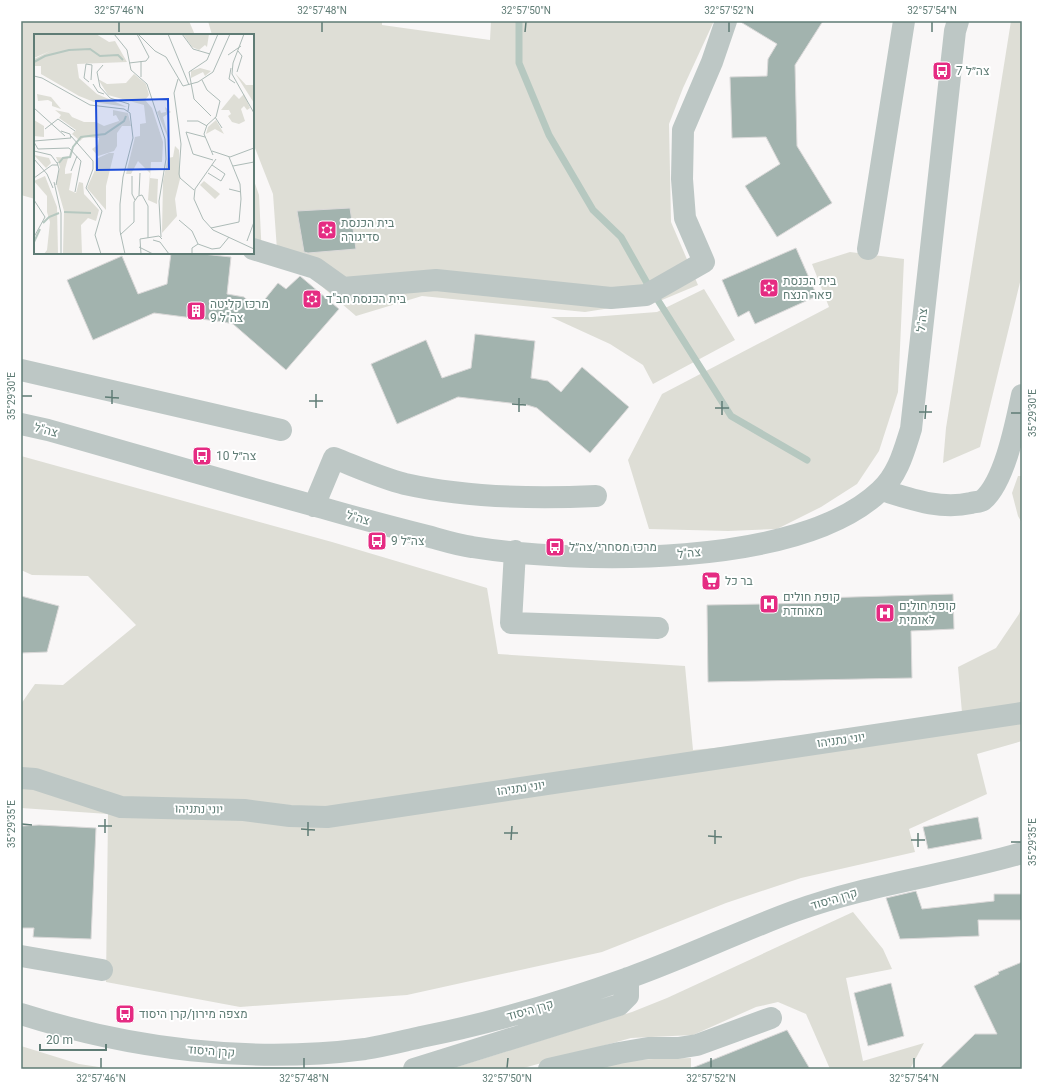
<svg xmlns="http://www.w3.org/2000/svg" width="1043" height="1090" font-family="Roboto,Heebo,sans-serif">
  <style>
    .green { fill: #deded6 }
    .lines { fill: none; stroke-linecap: round; stroke-linejoin: round }
    .stream { stroke: #b6c8c0; stroke-width: 7 }
    .building { fill: #a2b3ae; stroke: #dbd9d9 }
    .minor { stroke: #bdc7c5; stroke-width: 22 }
    .ticks { fill: none; stroke: #5f7c75; stroke-width: 1.5 }
    .labels { text-anchor: middle; dominant-baseline: central; stroke-width: 4; stroke-linejoin: round; paint-order: stroke }
    .poi-label { font-size: 12px; fill: #5f7c75; stroke: #fff; text-anchor: start }
    .street-label { font-size: 12px; fill: #5f7c75; stroke: #fff }
    .inset-river { fill: none; stroke: #b6c8c0; stroke-width: 2 }
    .inset-road { fill: none; stroke: #adbbb7; stroke-width: 1 }
    .view { fill: #1d4ed8; fill-opacity: 0.15; stroke: #1d4ed8; stroke-width: 2 }
    .inset-edge { fill: none; stroke: #5f7c75; stroke-width: 2 }
    .neatline { fill: none; stroke: #5f7c75; stroke-width: 1.5 }
    .ticks-label { font-size: 10px; text-anchor: middle; fill: #5f7c75 }
  </style>
  <rect width="100%" height="100%" fill="#f9f7f7"/>
  <path class="green" d="M21,21H189L195,35H35V199L21,195Z
    M208,21H382V25L490,40L491,21H714L683,88L669,124L671,222L698,285L662,300L585,312L422,296L356,316L311,277L278,264L273,194L253,143V35H212Z
    M1011,21H1022V274L980,447L943,463L946,428Z
    M253,178L259,195L262,257L236,253H253Z
    M850,252L904,259L898,392L879,451L857,484L821,507L777,529L728,531L649,529L628,460L662,394L829,307L812,264Z
    M704,289L735,340L653,384L643,365L610,344L551,317H591L657,312Z
    M21,456L332,542L487,588L498,654L685,666L693,750L963,724L958,667L996,648L1019,614L1022,606V741L977,754L987,794L909,829L915,852L801,878L726,903L602,952L407,995L240,1007L106,982L108,814L21,808V704L35,684L63,685L136,625L88,576L32,575L21,570Z
    M1018,476H1022V523L1018,516L1012,493Z
    M853,912L883,949L892,969L846,978L863,1061L924,1043L910,1069H830L806,1014L778,1002L756,1007L693,1035L631,1038L520,1069H450L632,1012L667,998Z
    M21,1046L79,1064L112,1069H21Z
    M691,1058V1069H588L618,1060Z"/>
  <g class="lines">
    <path class="stream" d="M519,21V63L549,135L593,210L621,237L647,283L731,416L807,460"/>
  </g>
  <path class="building" d="M739,21H823L795,65L797,146L832,203L777,237L745,186L780,164L766,137L732,138L730,77L767,76L768,59L777,44Z
    M350,208L356,249L308,253L304,252L297,211Z
    M796,248L817,296L755,324L749,311L738,317L722,280Z
    M171,253H193L231,257L227,294L244,297L257,309L278,283L286,289L300,276L339,309L286,370L233,324L224,322L154,313L93,340L67,280L122,256L138,294L167,284Z
    M475,334L535,341L531,378L548,381L561,392L582,367L629,407L590,453L537,408L527,405L458,397L397,424L371,364L426,340L442,378L471,368Z
    M953,594L954,629L911,631L912,678L708,682L707,605L820,603V598Z
    M21,596L59,606L47,652L21,653Z
    M978,817L982,839L928,849L923,827Z
    M39,825L96,828L91,939L33,937L34,928H21V826Z
    M916,891L922,909L994,901V894H1022V920H978L979,936L900,939L886,898Z
    M1022,962V1069H939L975,1034H997L974,986L999,974L998,972Z
    M891,983L904,1036L868,1046L854,993Z
    M787,1030L810,1069H693L692,1068Z"/>
  <g class="lines">
    <path class="minor" d="M253,249L315,268L343,288L436,280L611,298L646,295L704,262L685,218L682,179L683,130L712,62L726,21
      M868,249L904,21
      M21,370L281,430
      M21,424L48,430C140,456 231,483 323,508C357,518 392,527 427,536C442,540 457,545 472,547C578,564 799,568 880,491C898,475 904,451 911,429L955,31L958,21
      M882,490C911,499 940,510 971,503C975,502 980,502 983,500C1005,481 1016,423 1022,395
      M314,506L334,458C357,467 381,478 405,484C468,498 533,499 596,496
      M515,551L511,623L658,628
      M21,778L35,779L121,807L244,810L290,816L327,817L1022,713
      M21,956L102,970
      M21,1014C131,1049 250,1064 365,1049C384,1046 403,1041 421,1037C493,1023 562,1002 631,977C687,957 740,931 795,911C869,884 947,875 1022,853
      M414,1069L619,1005L628,996V978
      M549,1069L619,1053L648,1048H678L697,1045L771,1018"/>
  </g>
  <path class="ticks" d="M119,32V22M322,32V22M525,32L526,22M729,32V22M932,32V22M22,396H32M105,397L119,398M309,401H323M112,404V390M512,404L526,405M316,408V394M715,408H729M519,412V398M919,412H932M1011,413H1021M722,415V401M925,419L926,405M22,824L32,825M98,826H112M301,829L315,830M105,833V819M504,833H518M308,836V822M708,836L722,837M511,840L512,826M911,840H925M1011,842H1021M715,844V830M918,847V833M101,1068V1058M304,1068V1058M507,1068L508,1058M711,1068V1058M914,1068V1058"/>
  <defs>
    <symbol id="bus-square" viewBox="-11 -11 22 22"><rect x="-9" y="-9" width="18" height="18" rx="4" fill="#e52b82" stroke="#fff"/><path d="M-5-6H5V4H4V6H2V4H-2V6H-4V4H-5ZM-3.5-4V0h7V-4ZM-3.5 1.2v1.5H-2V1.2ZM2 1.2v1.5H3.5V1.2Z" fill="#fff"/></symbol>
    <symbol id="synagogue-square" viewBox="-11 -11 22 22"><rect x="-9" y="-9" width="18" height="18" rx="4" fill="#e52b82" stroke="#fff"/><path d="M0-6.5L5.6 3.2H-5.6ZM0 6.5L5.6-3.2H-5.6Z" fill="#fff"/></symbol>
    <symbol id="building-square" viewBox="-11 -11 22 22"><rect x="-9" y="-9" width="18" height="18" rx="4" fill="#e52b82" stroke="#fff"/><path d="M-4-6H4V6H1V3H-1V6H-4ZM-2.5-4.3h1.7v1.8h-1.7ZM.8-4.3h1.7v1.8H.8ZM-2.5-1h1.7V.8h-1.7ZM.8-1h1.7V.8H.8Z" fill="#fff"/></symbol>
    <symbol id="supermarket-square" viewBox="-11 -11 22 22"><rect x="-9" y="-9" width="18" height="18" rx="4" fill="#e52b82" stroke="#fff"/><path d="M-6-5.5h2.5l.6 2H6L4.5 2H-2.5L-4.4-4H-6ZM-1.5 3.2a1.3 1.3 0 1 0 .1 0ZM3 3.2a1.3 1.3 0 1 0 .1 0Z" fill="#fff"/></symbol>
    <symbol id="hospital-square" viewBox="-11 -11 22 22"><rect x="-9" y="-9" width="18" height="18" rx="4" fill="#e52b82" stroke="#fff"/><path d="M-5-5h3v3.5h4V-5h3V5h-3V1.5h-4V5h-3Z" fill="#fff"/></symbol>
  </defs>
  <g fill-rule="evenodd">
    <use href="#bus-square" x="931" y="60" width="22" height="22"/>
    <use href="#synagogue-square" x="316" y="219" width="22" height="22"/>
    <use href="#synagogue-square" x="758" y="277" width="22" height="22"/>
    <use href="#synagogue-square" x="301" y="288" width="22" height="22"/>
    <use href="#building-square" x="185" y="300" width="22" height="22"/>
    <use href="#bus-square" x="191" y="445" width="22" height="22"/>
    <use href="#bus-square" x="366" y="530" width="22" height="22"/>
    <use href="#bus-square" x="544" y="536" width="22" height="22"/>
    <use href="#supermarket-square" x="700" y="570" width="22" height="22"/>
    <use href="#hospital-square" x="758" y="593" width="22" height="22"/>
    <use href="#hospital-square" x="874" y="602" width="22" height="22"/>
    <use href="#bus-square" x="114" y="1003" width="22" height="22"/>
  </g>
  <g class="labels">
    <g class="poi-label">
      <text x="956" y="71">צה״ל 7</text>
      <text x="341" y="223">בית הכנסת<tspan x="341" dy="14">סדיגורה</tspan></text>
      <text x="783" y="281">בית הכנסת<tspan x="783" dy="14">פאר הנצח</tspan></text>
      <text x="326" y="299">בית הכנסת חב"ד</text>
      <text x="210" y="304">מרכז קליטה<tspan x="210" dy="14">צה"ל 9</tspan></text>
      <text x="216" y="456">צה״ל 10</text>
      <text x="391" y="541">צה״ל 9</text>
      <text x="569" y="547">מרכז מסחרי/צה״ל</text>
      <text x="725" y="581">בר כל</text>
      <text x="783" y="597">קופת חולים<tspan x="783" dy="14">מאוחדת</tspan></text>
      <text x="899" y="606">קופת חולים<tspan x="899" dy="14">לאומית</tspan></text>
      <text x="139" y="1014">מצפה מירון/קרן היסוד</text>
    </g>
    <g class="street-label">
      <text transform="translate(922 320) rotate(-84)">צה"ל</text>
      <text transform="translate(46 430) rotate(14)">צה"ל</text>
      <text transform="translate(358 518) rotate(16)">צה"ל</text>
      <text transform="translate(689 553) rotate(-6)">צה"ל</text>
      <text transform="translate(841 740) rotate(-8)">יוני נתניהו</text>
      <text transform="translate(521 788) rotate(-8)">יוני נתניהו</text>
      <text transform="translate(199 809) rotate(1)">יוני נתניהו</text>
      <text transform="translate(834 899) rotate(-17)">קרן היסוד</text>
      <text transform="translate(530 1010) rotate(-16)">קרן היסוד</text>
      <text transform="translate(211 1051) rotate(4)">קרן היסוד</text>
    </g>
  </g>
  <g transform="translate(34 34)">
    <rect width="220" height="220" fill="#f9f7f7"/>
    <path d="M0,0H62L75,8L81,7L93,28L43,30L45,44L63,60L93,73L60,68L45,62L7,40V32H0V25L16,17L0,24ZM149,0H175L173,13L171,11L165,16L158,13ZM166,34L177,37L171,42L169,38L157,44V37ZM201,39L212,51H220V69ZM100,40L112,50L115,61L111,66L118,74L129,108L128,128H117L116,144L124,145L123,170L114,166L116,139L104,127L97,140H92L101,103L106,102V90L112,89L110,71L74,61L64,45L73,50L92,49ZM3,60L17,63L27,75L18,72V68L14,66L4,67ZM200,60L205,65L210,60L216,74L213,76L210,72L207,75L211,87L205,90L198,88L194,82L197,80L195,76H187ZM131,73L137,78L129,83L136,109L123,78L126,76L127,79L132,78ZM21,76L35,79L38,83L35,84L38,83L50,88H62L70,92L85,87L88,92L83,99V112L80,117L64,122L58,115L64,111L65,104L50,103L46,107L38,100L42,96L25,84L27,81ZM79,76L94,79L97,92H88L82,81L79,82ZM0,86L10,92V103L0,102ZM182,86L190,100L181,95L172,100L174,93ZM141,112L145,116L146,145L141,165L143,182L128,199L129,147L134,124L139,123ZM75,119H80L72,152V176L53,154L61,136L62,125ZM0,121L15,124L17,129L12,134ZM22,123L34,124L31,135V140L38,139L35,156L42,159L45,148L49,149L50,160L65,176L62,187L54,184L47,191L48,220H29L30,177L22,149L26,133ZM11,142L23,173L24,220H10L13,216L16,188L13,178V162L0,147ZM170,147L186,160L181,165L166,151Z" fill="#deded6"/>
    <path class="inset-river" d="M0,28L11,22L35,16L56,15L66,22L84,21L89,26M25,129L29,124L36,123L39,113L47,103L71,100L90,87L92,82M30,178L57,179M9,189L15,183L25,179M0,208L6,195"/>
    <path class="inset-road" d="M80,0L93,16L97,36L113,50L131,105L132,125L125,167L127,203M104,0L121,17L132,23L149,52L164,48L179,38L196,0M134,0L155,51M148,0L159,15L176,20M210,0L199,29L198,40L220,79M194,21L207,12M107,27V43M95,29L112,27L115,23L103,0M69,31L63,38L66,53L76,64L95,70L94,77M197,34L195,45L201,49M203,38L208,22L204,17M0,42L8,44L56,71L90,75L96,79L99,104L89,143L86,170V197L91,220M144,45L140,59L147,110L145,140L146,144L160,156M168,46L173,56L186,67L182,83L173,91L170,100L179,121M55,48L50,44L52,30L58,31L57,46M59,50L64,58L70,60M0,74L31,102M177,82L160,65L155,38L173,26L184,0M181,83L188,94M153,87H164L173,92M11,95L24,85L41,97M37,102L59,127V135L52,154L68,177L61,201L67,220M171,103L152,98L159,120L179,126M0,107L37,104L36,100L27,97M0,108L4,115L35,114L47,127L41,158M0,117L17,121L23,129M178,117L196,123L220,114M0,125L13,140L19,154M182,125L161,155L160,165L169,185L179,196L220,215M199,132L220,128M37,137L43,122M174,139L187,147L191,140L178,131M98,142V160L101,166M0,144L18,131H24M20,148L27,179V220M22,151L25,135L23,128M195,155L207,158M105,161L106,139M0,166L11,183L0,203M145,186L158,197L164,210M177,194L205,188L207,165L206,150L195,123M86,201L100,188V168L104,162L108,161L114,172V204M119,206L126,208L135,220M213,207L220,188M105,213L119,220M107,220L106,205L125,202L128,205M158,220V214L164,210L178,215L186,214L195,203"/>
    <path class="view" d="M134,65L135,135L63,136L62,67Z"/>
    <rect width="220" height="220" class="inset-edge"/>
  </g>
  <rect width="1043" height="1090" fill="none" stroke="#ffffff" stroke-width="44"/>
  <path d="M40 1044v6h66v-6" fill="none" stroke="#5f7c75" stroke-width="2"/>
  <text x="46" y="1044" font-size="12" fill="#5f7c75" stroke="#ffffff" stroke-width="3" paint-order="stroke">20 m</text>
  <rect x="22" y="22" width="999" height="1046" class="neatline"/>
  <g class="ticks-label">
    <text x="119" y="14">32°57'46"N</text>
    <text x="322" y="14">32°57'48"N</text>
    <text x="526" y="14">32°57'50"N</text>
    <text x="729" y="14">32°57'52"N</text>
    <text x="932" y="14">32°57'54"N</text>
    <text transform="translate(11 396) rotate(-90)" y="4">35°29'30"E</text>
    <text transform="translate(1032 413) rotate(-90)" y="4">35°29'30"E</text>
    <text transform="translate(11 824) rotate(-90)" y="4">35°29'35"E</text>
    <text transform="translate(1032 842) rotate(-90)" y="4">35°29'35"E</text>
    <text x="101" y="1082">32°57'46"N</text>
    <text x="304" y="1082">32°57'48"N</text>
    <text x="507" y="1082">32°57'50"N</text>
    <text x="711" y="1082">32°57'52"N</text>
    <text x="914" y="1082">32°57'54"N</text>
  </g>
</svg>
